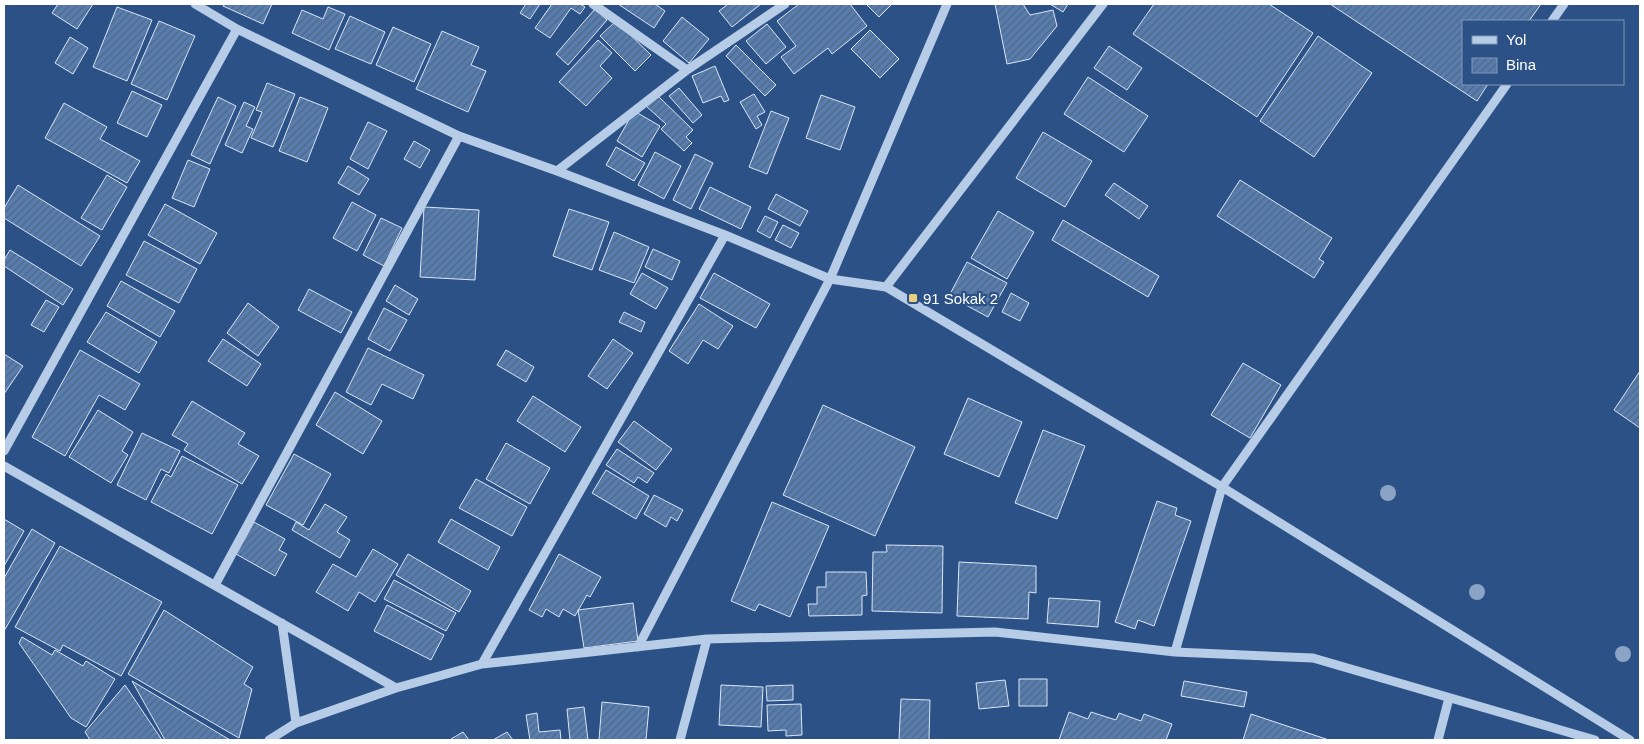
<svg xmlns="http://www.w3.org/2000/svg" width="1644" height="744" font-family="Arial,sans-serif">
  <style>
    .building { fill: url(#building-hatch); stroke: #dae6f6 }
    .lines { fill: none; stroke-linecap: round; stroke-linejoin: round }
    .minor { stroke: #b7cce7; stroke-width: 9 }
    .tree { fill: #8ba3c4 }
    .poi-dot { fill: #edcf7f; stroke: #2b5186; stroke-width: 2 }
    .labels { text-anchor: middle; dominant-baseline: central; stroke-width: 4.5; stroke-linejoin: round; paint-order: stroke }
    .poi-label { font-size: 15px; fill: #fff; stroke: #2b5186; text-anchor: start }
  </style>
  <defs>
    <pattern id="building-hatch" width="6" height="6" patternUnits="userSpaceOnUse" patternTransform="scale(1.25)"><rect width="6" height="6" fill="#577daf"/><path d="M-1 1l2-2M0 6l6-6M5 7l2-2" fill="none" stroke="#526782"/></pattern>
  </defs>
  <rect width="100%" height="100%" fill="#2b5186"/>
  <path class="building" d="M58,4H93L77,29L52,13Z
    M224,4H272L263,24L223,6Z
    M526,4H540L530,19L520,13Z
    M552,4H580L585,7L580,14L571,8L550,38L535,28Z
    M618,4H655L665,11L654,28Z
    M728,4H761L732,27L719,11Z
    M799,4H850L867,26L832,54L828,48L794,74L781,57L796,46L777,21Z
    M866,4H892L879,17Z
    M995,4H1023L1030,15L1053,10L1057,26L1030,59L1007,64Z
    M1050,4H1068L1063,12Z
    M1154,4H1269L1313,33L1257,117L1133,34Z
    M1330,4H1541L1529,21H1463V84H1488L1477,101Z
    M117,7L152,20L127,81L93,67Z
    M328,7L345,14L329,50L292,33L302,10L323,19Z
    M595,9L607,20L568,65L556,54Z
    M350,16L385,32L371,64L335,49Z
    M682,17L709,39L689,63L663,41Z
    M159,21L195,36L167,100L131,84Z
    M616,21L651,55L635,71L600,36Z
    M767,24L786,47L766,64L746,41Z
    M393,27L431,44L414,82L376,65Z
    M870,30L899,59L880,78L851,49Z
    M442,31L479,47L471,65L486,71L468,112L416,89Z
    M1318,36L1372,73L1314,157L1260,121Z
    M70,37L88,48L73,74L55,63Z
    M598,40L612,53L600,66L612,78L586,106L559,82Z
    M736,45L776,85L765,96L726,56Z
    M1109,46L1142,68L1127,90L1094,68Z
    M715,66L729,100L724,102L721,96L703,103L692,76Z
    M1088,77L1148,116L1124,152L1064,114Z
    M267,83L295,94L273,147L251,138L262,112L256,110Z
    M679,88L702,115L693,123L669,96Z
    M132,91L162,105L147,137L117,123Z
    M754,94L765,112L757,116L762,125L756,129L740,102Z
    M657,95L693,130L686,137L692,143L684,151L661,129L666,124L646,106Z
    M821,95L855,107L840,150L806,138Z
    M218,97L236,106L210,164L191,155Z
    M300,97L328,108L307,162L279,151Z
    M244,102L255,107L246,126L253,129L242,153L225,145Z
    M64,103L107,127L100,139L140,161L127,183L45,138Z
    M634,111L660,126L642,157L617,141Z
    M771,111L789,118L767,174L749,167Z
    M368,122L387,131L368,169L350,159Z
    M1043,132L1092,161L1065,207L1016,178Z
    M414,141L430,150L420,168L404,159Z
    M616,147L645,163L634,181L606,165Z
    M655,152L681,166L664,199L638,185Z
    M695,154L713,163L691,209L673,200Z
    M188,160L210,169L194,207L172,198Z
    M348,166L369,179L359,195L338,183Z
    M107,175L127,187L102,230L81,218Z
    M1240,180L1332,238L1319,259L1324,262L1314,278L1217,216Z
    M1114,183L1148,206L1139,219L1105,195Z
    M18,185L100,236L81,266L4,218V208Z
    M710,187L751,207L741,229L699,209Z
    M776,194L808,211L800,226L768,209Z
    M352,202L376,215L357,251L333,238Z
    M165,204L217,233L200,264L148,235Z
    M424,207L479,210L475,280L420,277Z
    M569,209L609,222L592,270L553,256Z
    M998,211L1034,232L1007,279L971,258Z
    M765,216L778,222L770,238L757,231Z
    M381,218L402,228L384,266L363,255Z
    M1063,220L1159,276L1148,297L1052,240Z
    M783,225L799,233L791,248L775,240Z
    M614,232L649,247L634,283L599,270Z
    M144,241L197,269L179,303L126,275Z
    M653,249L680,261L672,280L645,267Z
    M10,250L73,289L63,305L4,266V260Z
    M967,262L1007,283L988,317L949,296Z
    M642,273L668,288L656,309L630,294Z
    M714,273L770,304L756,328L700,298Z
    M121,281L175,311L160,337L107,306Z
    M395,285L418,299L409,315L386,301Z
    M309,289L352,312L341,333L298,310Z
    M1011,293L1029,303L1020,321L1002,312Z
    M46,300L59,307L44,332L31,325Z
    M248,303L279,327L258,356L227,333Z
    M699,304L733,326L718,349L703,340L688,364L669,351Z
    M384,308L407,320L390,351L368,339Z
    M106,312L157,342L139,373L87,342Z
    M624,312L645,322L641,332L619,322Z
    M223,339L261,364L247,386L208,361Z
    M613,339L633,353L607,389L588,376Z
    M368,348L424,375L413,399L382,384L371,405L346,392Z
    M80,350L140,384L125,410L99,395L65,456L32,437Z
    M506,350L534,367L526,382L497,365Z
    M4,354L23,366L4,394Z
    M1243,363L1281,385L1250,438L1211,415Z
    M1640,371V428L1614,410Z
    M335,392L382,421L363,454L316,425Z
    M533,396L581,427L565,452L517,421Z
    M968,398L1022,422L999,477L944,454Z
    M192,401L245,433L238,444L259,456L242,484L184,450L188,444L172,435Z
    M823,405L915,447L875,536L783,495Z
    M98,410L133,432L122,451L128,455L111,483L69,457Z
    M634,421L672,449L656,470L618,442Z
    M1043,430L1085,446L1057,519L1015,503Z
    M142,433L180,451L169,473L161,469L146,500L117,485Z
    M506,443L550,468L530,504L486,479Z
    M617,449L654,473L647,483L638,477L634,483L606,465Z
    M294,454L331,474L303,525L266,505Z
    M182,456L238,485L212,534L151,502L166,474L171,477Z
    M606,470L649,496L636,519L592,493Z
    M476,479L527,507L512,536L459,508Z
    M654,495L683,510L677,521L671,517L666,527L644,514Z
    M1157,501L1177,508L1175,515L1191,521L1154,626L1138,620L1135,629L1115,622Z
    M772,502L829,526L790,617L759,604L755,611L731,601Z
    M325,504L347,517L337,532L350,540L340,558L292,530L296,522L309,530Z
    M4,519L24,531L4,566Z
    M451,519L500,547L488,570L438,542Z
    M254,522L285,539L279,550L287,554L275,576L236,554Z
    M32,529L55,543L4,631V578Z
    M886,545L943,546L942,613L872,611L873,552H887Z
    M60,546L162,602L121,676L63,645L60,651L15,627Z
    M373,549L398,564L375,602L359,592L348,611L316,592L333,564L356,577Z
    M408,554L471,591L459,612L396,575Z
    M559,554L601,577L590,597L587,595L575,616L563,609L559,617L546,609L542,617L529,610Z
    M959,562L1036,566V593L1029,592L1028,619L957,616Z
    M826,572H866L867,595L862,596V615L809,616L808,604H817V587H826Z
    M394,580L456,613L446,631L384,599Z
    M1049,598L1100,601L1098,627L1047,623Z
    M633,603L638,641L584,648L578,610Z
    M387,605L444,635L431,660L374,631Z
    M164,610L253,667L244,684L252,689L239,738L128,674Z
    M22,637L52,655L55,650L83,666L86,661L115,679L86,727L71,718L19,643Z
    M1019,679H1047V706H1019Z
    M1005,680L1009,706L979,709L976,683Z
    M132,681L230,740H165Z
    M1184,681L1247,692L1244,707L1181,696Z
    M125,685L162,740H90L85,732Z
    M721,685L763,687L761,727L719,725Z
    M793,685V700L767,701L766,686Z
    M901,699L930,700L929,740H899Z
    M602,702L649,707L646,740H599Z
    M801,704L802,735L786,736V730L768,731L767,705Z
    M584,707L588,740H570L567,709Z
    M1069,712L1088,719L1091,712L1116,720L1119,713L1141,721L1144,714L1172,724L1166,740H1059Z
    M537,713L539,732L560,730L561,740H530L526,715Z
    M1251,714L1329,740H1243Z
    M463,732L469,740H452L451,739Z
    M507,732L513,740H493Z"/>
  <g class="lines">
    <path class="minor" d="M195,4L237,29L459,136L557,171L725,235L830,279L886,287L1222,487L1630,740
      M593,4L687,70
      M1552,21L1564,4
      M557,171L687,70L785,4
      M886,287L1103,4
      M4,451L237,29
      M4,466L396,688
      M215,585L459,136
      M282,623L296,723
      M638,647L830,279L947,4
      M1175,652L1222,487L1507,84
      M482,664L725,235
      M269,740L296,723L396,688L482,664L707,639L995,632L1175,652L1313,658L1595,740
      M680,740L707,639
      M1438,740L1449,698"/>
  </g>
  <g class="tree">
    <circle cx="1388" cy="493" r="8"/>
    <circle cx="1477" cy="592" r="8"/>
    <circle cx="1623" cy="654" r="8"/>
  </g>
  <rect class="poi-dot" x="908" y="293" width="10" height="10" rx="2.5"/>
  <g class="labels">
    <g class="poi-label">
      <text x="923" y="298">91 Sokak 2</text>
    </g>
  </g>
  <rect width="1644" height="744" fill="none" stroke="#ffffff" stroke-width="10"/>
  <rect x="1462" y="20" width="162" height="65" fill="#2b5186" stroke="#8097b6"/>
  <rect x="1472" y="36" width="25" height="8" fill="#b7cce7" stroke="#8097b6"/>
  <text x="1506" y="45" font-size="15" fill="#ffffff">Yol</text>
  <rect x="1472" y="58" width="25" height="15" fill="url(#building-hatch)" stroke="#8097b6"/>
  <text x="1506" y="70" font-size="15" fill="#ffffff">Bina</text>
</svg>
